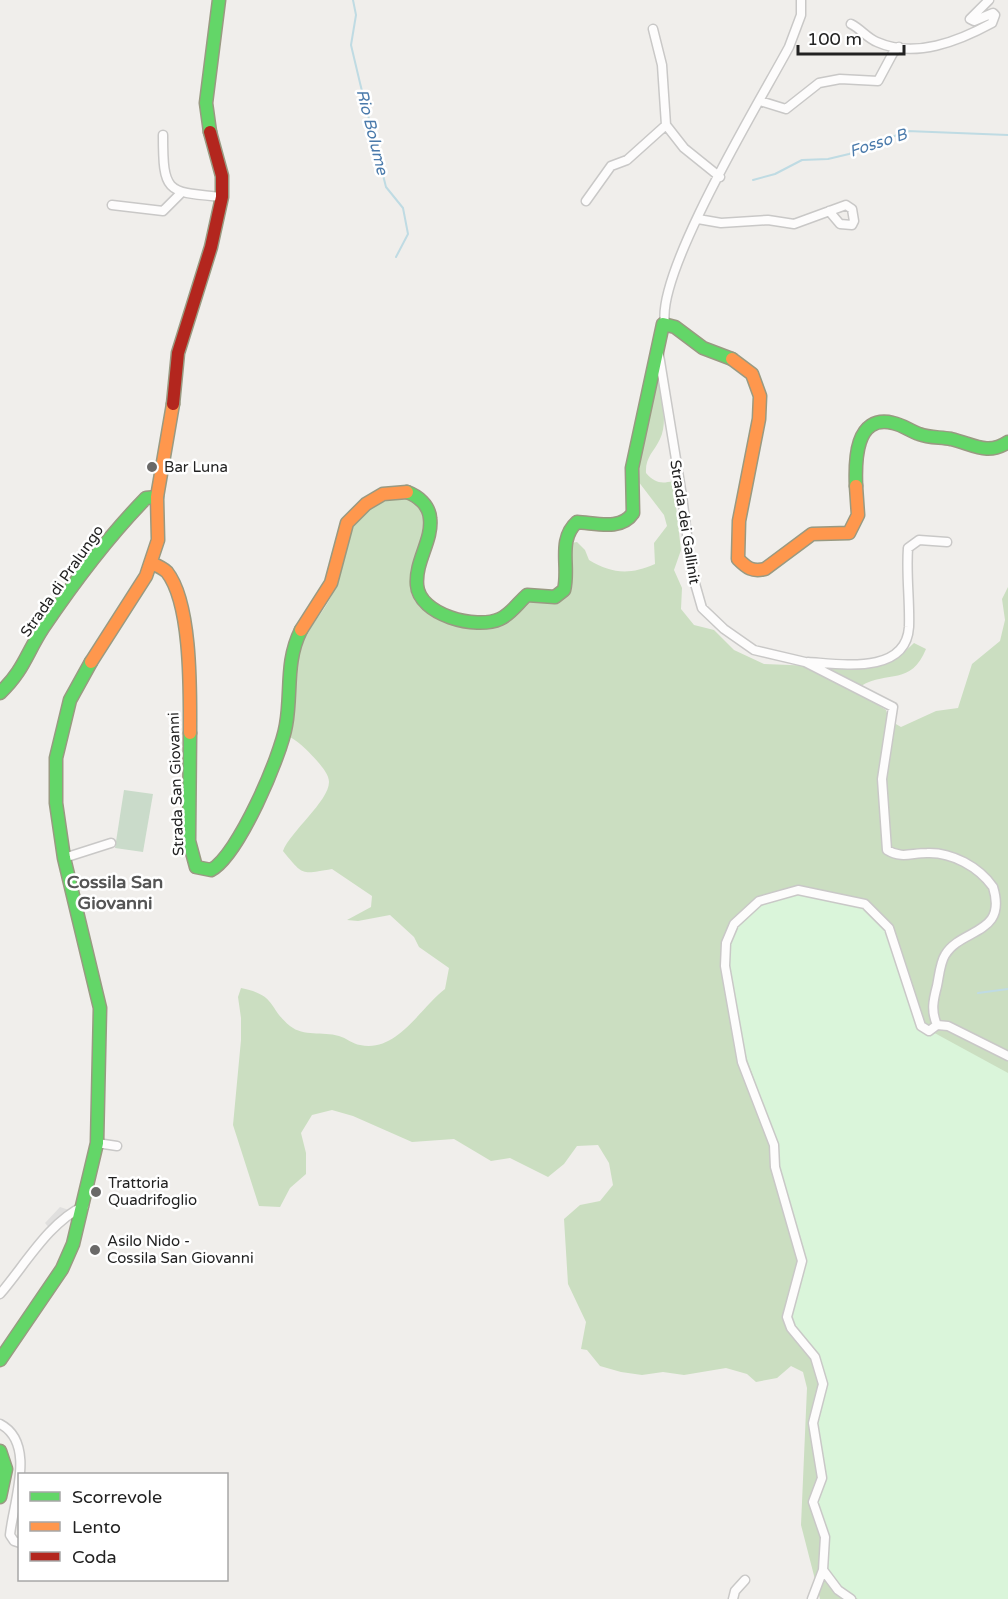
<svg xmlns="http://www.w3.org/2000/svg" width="1008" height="1599" font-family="'Varela Round',sans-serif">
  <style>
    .forest { fill: #cbdec1 }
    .cemetery { fill: #cadbca }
    .park { fill: #daf5da }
    .parking { fill: #e0dfde }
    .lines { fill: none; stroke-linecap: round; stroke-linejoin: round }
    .stream { stroke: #bfdbe3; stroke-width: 2 }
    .street-casing { stroke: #c9c8c7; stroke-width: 11 }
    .fast-casing { stroke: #999a82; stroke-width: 15 }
    .slow-casing { stroke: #999a82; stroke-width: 15 }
    .jam-casing { stroke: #999a82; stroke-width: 15 }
    .street { stroke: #fdfcfc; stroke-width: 8 }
    .fast { stroke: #63d668; stroke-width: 12 }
    .slow { stroke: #ff974d; stroke-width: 12 }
    .jam { stroke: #b3261e; stroke-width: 12 }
    .poi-dot { fill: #6a6968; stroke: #fff; stroke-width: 2 }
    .labels { text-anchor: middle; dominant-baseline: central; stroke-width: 5; stroke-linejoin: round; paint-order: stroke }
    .poi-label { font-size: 15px; fill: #222; stroke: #fff; text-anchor: start }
    .street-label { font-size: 15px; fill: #222; stroke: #fff }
    .water-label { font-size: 16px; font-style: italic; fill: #4a7aab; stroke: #fff }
    .quarter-label { font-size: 18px; font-weight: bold; fill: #555; stroke: #fff }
  </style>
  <rect width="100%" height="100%" fill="#f0eeeb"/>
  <path class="forest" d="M658,374C660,394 669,420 660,439C654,452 645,457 646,473C655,483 661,484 673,481L681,550L674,570L682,588L681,609L694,625L714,630L734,650L764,664L866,668L899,657L914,643L926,649C911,686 888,670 861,686L865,697L886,710L889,720L901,727L936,711L958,708L972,664L1000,641L1005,620L1002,599L1008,587V1599H820L801,1525L807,1388L803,1372L791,1366L777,1378L756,1382L747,1374L726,1368L684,1375L663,1372L642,1375L621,1372L600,1366L587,1350L581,1349L586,1322L568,1284L564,1219L580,1205L600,1201L613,1185L609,1163L598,1145L577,1146L564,1164L548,1177L510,1158L491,1161L454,1139L412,1142L353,1116L332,1110L312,1115L301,1133L306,1153V1174L290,1188L280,1207L259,1206L233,1125L241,1040V1018L238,997L241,988C277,995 268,1008 290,1026C304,1037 322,1031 339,1036C346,1038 353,1044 360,1045C397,1053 419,1009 445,989L449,968L419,947L414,937L390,915L358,921L347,920L371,907L372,896L332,869C302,874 304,877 283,851C290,832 329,801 329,782C329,775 323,768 318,762C310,753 301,743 290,737C292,711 290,681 297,656C303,633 320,618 331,597C336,586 342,570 344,558C347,545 346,531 355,519C360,512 373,506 381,501C389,496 402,492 410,498C444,521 408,561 411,591C414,612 450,629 469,624C489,620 516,610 532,599L557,601L571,543L577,542L585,550L589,560C612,574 630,575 655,564L654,543L667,526L664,515L638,481L637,464Z"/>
  <path class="cemetery" d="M124,790L153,794L143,852L115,848Z"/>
  <path class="park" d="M802,889C818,894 851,898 864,906C902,931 915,982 918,1024L1008,1073V1599H858L840,1588L820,1566L822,1539L817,1504L819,1477L815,1424L820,1385L815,1352L794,1328L791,1317L799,1261L765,1110L746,1056L723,946L742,914Z"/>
  <path class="parking" d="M60,1207L69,1210L51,1230L45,1223Z"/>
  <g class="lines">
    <path class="stream" d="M353,0L356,15L351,45L360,83L386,187L403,208L408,234L396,257
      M753,180L775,174L802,160L828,159L849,154L907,131L1008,135
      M978,993L1008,989"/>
    <defs>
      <path id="street" d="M851,24C861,29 867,38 877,42C915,59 959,41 992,23L995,15L993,13L974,21L970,19L989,0
        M653,29L662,65L666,125L684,148L720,177
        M760,101L786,109L819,83L840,79L878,81L893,53L899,47
        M163,135C163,194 167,192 222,197
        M586,201L611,166L627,160L666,125
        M112,205L163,211L180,194
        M698,219L721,223L768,220L794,224L846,205L852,209L854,221L852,225L840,224L829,211
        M665,323C656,272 760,101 789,47L801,15V0
        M659,355L682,496L692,573L702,608L724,629L754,650L805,662L893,707L882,779L887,850C902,859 911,853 927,853C952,852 979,867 993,887C1008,935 961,928 945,955C940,963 939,977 937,986C933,1001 931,1011 937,1025L948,1026L1008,1056
        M808,662C841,664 906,675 909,627C910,601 906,575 908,548L919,540L947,542
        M64,858L111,843
        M97,1143L117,1146
        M0,1294C25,1265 49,1222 84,1206
        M0,1424C37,1443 13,1503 10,1535L14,1541L20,1543
        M823,1570L825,1537L813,1502L822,1478L813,1423L823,1384L815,1357L791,1328L787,1317L802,1261L775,1167L774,1145L742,1062L725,966L726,943L734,924L759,901L798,890L865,904L889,928L921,1026L929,1031L937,1025
        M733,1599L735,1591L745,1580
        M812,1599L823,1570L838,1590L851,1599"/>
      <path id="fast" d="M210,132L206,103L219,0
        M856,486C855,461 855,414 893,423C903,425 910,431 919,434C929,438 940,437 951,439C973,444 987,456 1008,442
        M407,492C418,496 429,505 430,518C433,540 415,561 417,585C419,615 476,630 500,619C511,614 518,603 527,595L555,597L564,590C570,567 557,540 577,522C596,523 621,531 633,513L632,468L663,324L675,327L703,348L732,359
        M0,693C24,670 26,654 43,628C74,582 107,538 146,498L157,497
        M190,733L189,841L196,867L211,870C238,856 281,756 286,725C292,692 285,662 301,630
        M0,1360L62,1269L73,1244L97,1143L100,1008L64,858L56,803V758L70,700L91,662
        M0,1451L6,1469L0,1497"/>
      <path id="slow" d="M732,359L752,374L760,396L759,419L739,521L738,559C747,568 752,572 765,569L812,534L849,533L858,515L856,486
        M151,563C156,565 163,568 167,572C192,604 190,693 190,733
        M301,630L331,583L347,523L366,504L383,494L407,492
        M91,662L146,576L158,540L157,497L173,404"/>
      <path id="jam" d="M173,404L178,353L211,247L222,197V176L210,132"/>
    </defs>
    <use href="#street" class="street-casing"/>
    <use href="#fast" class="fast-casing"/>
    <use href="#slow" class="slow-casing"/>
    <use href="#jam" class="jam-casing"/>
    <use href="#street" class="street"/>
    <use href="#fast" class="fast"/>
    <use href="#slow" class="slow"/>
    <use href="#jam" class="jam"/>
  </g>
  <g class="poi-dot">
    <circle cx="152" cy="467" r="6"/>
    <circle cx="96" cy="1192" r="6"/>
    <circle cx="95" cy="1250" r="6"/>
  </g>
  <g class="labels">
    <g class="poi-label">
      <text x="164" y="467">Bar Luna</text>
      <text x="108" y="1183">Trattoria<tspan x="108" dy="17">Quadrifoglio</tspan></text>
      <text x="107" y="1241">Asilo Nido -<tspan x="107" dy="17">Cossila San Giovanni</tspan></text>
    </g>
    <g class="street-label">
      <text transform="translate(685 522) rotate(81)">Strada dei Gallinit</text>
      <text transform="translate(62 581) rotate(-55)">Strada di Pralungo</text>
      <text transform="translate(176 784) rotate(-92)">Strada San Giovanni</text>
    </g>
    <g class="water-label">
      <text transform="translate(372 132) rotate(76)">Rio Bolume</text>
      <text transform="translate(878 143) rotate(-18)">Fosso B</text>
    </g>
    <g class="quarter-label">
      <text x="115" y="882">Cossila San<tspan x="115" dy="21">Giovanni</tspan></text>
    </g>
  </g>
  <rect x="18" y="1473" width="210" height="108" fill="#ffffff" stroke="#a7a7a7" stroke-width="1.5"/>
  <rect x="30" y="1492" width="30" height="9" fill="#63d668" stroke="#a7a7a7" stroke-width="1.5"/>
  <text x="72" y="1503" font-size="18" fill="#222222">Scorrevole</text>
  <rect x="30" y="1522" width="30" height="9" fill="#ff974d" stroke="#a7a7a7" stroke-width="1.5"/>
  <text x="72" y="1533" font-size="18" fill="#222222">Lento</text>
  <rect x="30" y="1552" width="30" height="9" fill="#b3261e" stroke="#a7a7a7" stroke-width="1.5"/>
  <text x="72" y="1563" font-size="18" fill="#222222">Coda</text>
  <path d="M798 45v9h106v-9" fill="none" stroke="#222222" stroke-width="3"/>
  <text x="807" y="45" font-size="18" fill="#222222" stroke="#ffffff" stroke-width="4.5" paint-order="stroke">100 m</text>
</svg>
